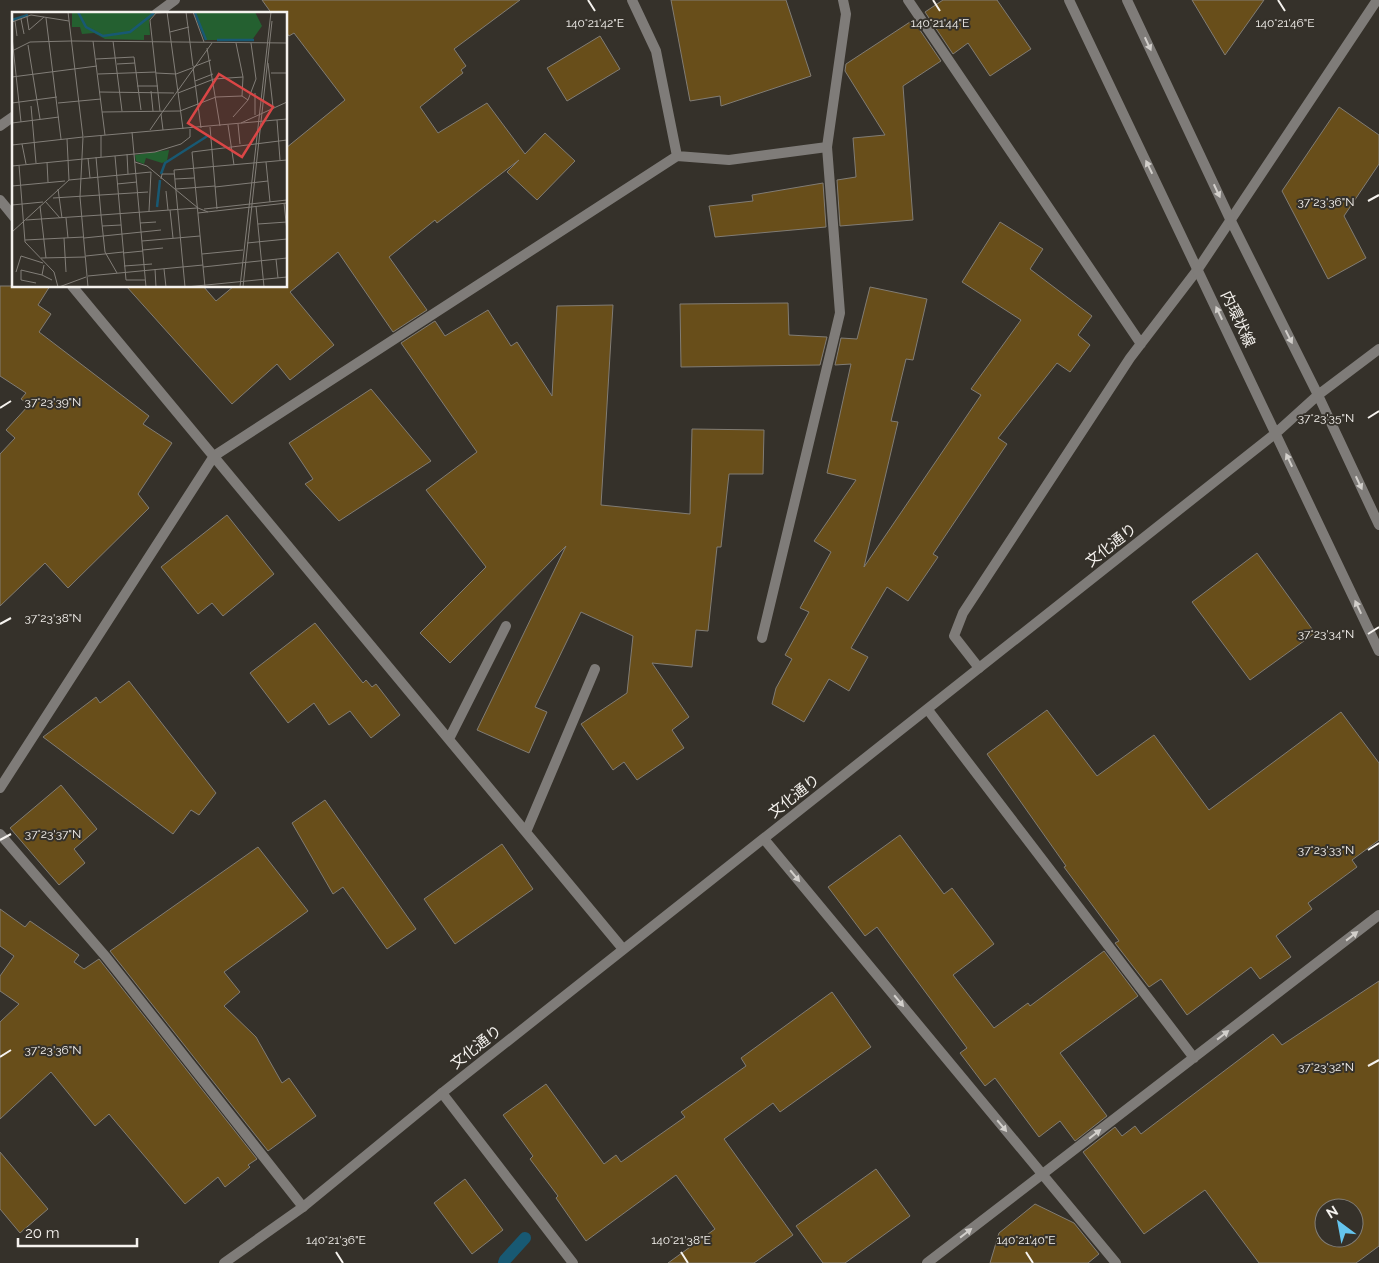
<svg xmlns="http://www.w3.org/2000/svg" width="1379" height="1263" font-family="Raleway,'Noto Sans JP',sans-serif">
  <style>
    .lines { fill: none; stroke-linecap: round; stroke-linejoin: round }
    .stream { stroke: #185973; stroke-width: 12 }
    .building { fill: #684e1a; stroke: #817c74; fill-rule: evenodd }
    .minor { stroke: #7f7c79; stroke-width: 10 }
    .tertiary { stroke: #7f7c79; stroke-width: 10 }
    .oneway { fill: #d2cfcb }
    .ticks { fill: none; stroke: #f5f2ee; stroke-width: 2 }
    .labels { text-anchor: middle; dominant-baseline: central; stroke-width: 4; stroke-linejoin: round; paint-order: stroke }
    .street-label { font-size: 15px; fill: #f5f2ee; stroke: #35312a }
    .inset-river { fill: none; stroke: #185973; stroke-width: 2.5 }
    .inset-road { fill: none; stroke: #827e78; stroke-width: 1 }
    .view { fill: #db4646; fill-opacity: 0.15; stroke: #db4646; stroke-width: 2.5 }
    .inset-edge { fill: none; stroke: #f5f2ee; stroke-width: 2.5 }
    .ticks-label { font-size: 12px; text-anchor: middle; fill: #f5f2ee; stroke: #35312a; stroke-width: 4; stroke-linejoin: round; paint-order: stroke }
  </style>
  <rect width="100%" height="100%" fill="#35312a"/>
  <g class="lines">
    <path class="stream" d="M504,1263L505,1260L525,1238"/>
  </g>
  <path class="building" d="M262,0H520L454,49L466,66L461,70L463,73L420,107L438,133L487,103L525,154L545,133L575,161L537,200L507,172L519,160L437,223L435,220L389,257L427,310L393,332L338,252L290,292L334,345L290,380L277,364L232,404L126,286H203L216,301L234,286L286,287V148L345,100L294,33L289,36L286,32V14H272Z
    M671,0H786L811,76L721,106L720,96L690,101Z
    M943,0H997L1031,49L990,76L968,43L953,54L925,12Z
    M1192,0H1264L1225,55Z
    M913,20L941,61L903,86L913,220L840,226L837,180L856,177L853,138L885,135L845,71L846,64Z
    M600,36L620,69L567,101L547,68Z
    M1339,107L1379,135V164L1344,216L1366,258L1328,279L1282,191Z
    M823,183L826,227L715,237L709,206L753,201L752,195Z
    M1000,222L1043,249L1030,269L1092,316L1078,335L1090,345L1070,372L1057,363L998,438L1007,444L933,554L938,557L908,601L887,587L851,648L868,657L849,691L829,679L804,722L772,704L776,688L792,659L785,655L809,612L800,608L831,552L814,541L856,480L827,473L851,364L835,365L841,338L857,339L870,287L927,299L913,360L906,359L891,421L898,422L864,567L981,395L971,389L1021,320L962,282Z
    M0,286H50L38,305L51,314L39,332L149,416L143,424L172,443L138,494L149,508L68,588L45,563L0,606V454L15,438L6,430L29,405L21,399L26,393L0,376Z
    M788,303L789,335L827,337L820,365L681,367L680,304Z
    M613,305L601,505L690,514L692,429L764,430L763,474H729L721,547H717L708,631L696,630L692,667L652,663L689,717L672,730L684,748L637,780L624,762L613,770L581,724L627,693L633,636L581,612L535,707L547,712L529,753L477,730L566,546L450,663L420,633L486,567L426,490L477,452L401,343L435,321L445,336L488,310L511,346L517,342L552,396L557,306Z
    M371,389L431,461L339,521L305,484L313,479L289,443Z
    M227,515L274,574L223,616L212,603L198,614L161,567Z
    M1257,553L1315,633L1250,680L1192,602Z
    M315,623L363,683L366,680L372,687L376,684L400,715L371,738L350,711L329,725L314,703L288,723L250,673Z
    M129,681L216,793L199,815L191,810L173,834L43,737L96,697L100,703Z
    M1047,710L1097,776L1154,735L1209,810L1341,712L1379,763V840L1352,860L1357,867L1308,903L1312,909L1276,936L1291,957L1260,979L1251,967L1187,1015L1161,979L1149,987L1115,943L1119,941L1064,867L1066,866L987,754Z
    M61,785L97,829L74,849L85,863L59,885L10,828Z
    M325,800L416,929L387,949L343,887L333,894L292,823Z
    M900,835L944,894L952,888L994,944L953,975L994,1028L1028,1003L1030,1006L1104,951L1138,996L1060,1053L1107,1116L1075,1141L1060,1121L1039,1137L995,1078L985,1086L960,1053L967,1048L877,927L865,936L828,887Z
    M502,844L533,889L455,944L424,899Z
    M258,847L308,911L224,972L240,992L224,1006L256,1037L282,1083L289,1078L316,1116L268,1151L110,951Z
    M0,909L25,927L30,921L79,955L74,962L84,969L99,959L257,1159L248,1165L250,1167L225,1187L218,1177L185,1204L109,1114L95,1126L51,1072L0,1119V1022L19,1004L0,991V976L14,956L0,946Z
    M1379,981V1246L1356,1263H1259L1205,1190L1144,1234L1083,1152L1115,1127L1122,1136L1135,1126L1141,1134L1273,1034L1282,1045ZM1324,1208H1354V1238H1324Z
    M832,992L871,1047L780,1112L773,1103L724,1139L793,1235L754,1263H668L715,1229L676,1175L586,1241L556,1198L558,1196L530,1159L533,1156L503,1115L546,1084L604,1164L616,1155L621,1162L685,1117L681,1112L746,1066L741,1058Z
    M0,1152L48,1209L20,1233L0,1209Z
    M876,1169L910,1216L845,1263H823L796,1226Z
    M465,1179L503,1230L472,1254L434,1203Z
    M1035,1204L1074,1223L1099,1254L1088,1263H990L999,1233Z"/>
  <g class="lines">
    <path class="minor" d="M632,0L656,51L677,156
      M908,0L1141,344
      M156,14L175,0
      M0,126L14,116
      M0,200L14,217
      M72,286L623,949
      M762,638L840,313L827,147
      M979,668L954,636L963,613L1130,358L1198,269L1377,0
      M928,710L1194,1058
      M449,739L506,626
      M0,788L214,456L677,156L729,160L827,147L846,14L843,0
      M526,832L595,669
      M0,834L106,957L303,1207
      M764,839L1116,1263
      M442,1093L573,1263
      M927,1263L1379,915"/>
    <path class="tertiary" d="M1069,0L1379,651
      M1127,0L1231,221L1318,395L1379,525
      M224,1263L303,1207L442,1093L1276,433L1318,395L1379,349"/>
  </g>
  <defs><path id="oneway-solid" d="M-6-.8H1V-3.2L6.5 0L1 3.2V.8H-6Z" transform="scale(1.25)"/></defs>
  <g class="oneway">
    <use href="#oneway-solid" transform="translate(1148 44) rotate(65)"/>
    <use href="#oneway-solid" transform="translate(1149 167) rotate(-116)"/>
    <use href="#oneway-solid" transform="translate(1217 191) rotate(65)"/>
    <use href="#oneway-solid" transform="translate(1219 313) rotate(-115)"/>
    <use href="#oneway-solid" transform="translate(1289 337) rotate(63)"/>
    <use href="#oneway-solid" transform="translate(1289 460) rotate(-115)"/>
    <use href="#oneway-solid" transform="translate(1359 483) rotate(65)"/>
    <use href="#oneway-solid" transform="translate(1358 607) rotate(-115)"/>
    <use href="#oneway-solid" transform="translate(795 876) rotate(50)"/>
    <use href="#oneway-solid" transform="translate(1352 936) rotate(-38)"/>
    <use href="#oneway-solid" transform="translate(899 1001) rotate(50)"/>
    <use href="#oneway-solid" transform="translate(1223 1035) rotate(-38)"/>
    <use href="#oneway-solid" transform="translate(1002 1126) rotate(50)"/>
    <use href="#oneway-solid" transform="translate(1095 1134) rotate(-38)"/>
    <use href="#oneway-solid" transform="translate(966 1233) rotate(-38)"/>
  </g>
  <path class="ticks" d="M588,0L595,11M933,0L940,11M1278,0L1285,11M1368,201L1379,195M0,408L11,401M1368,418L1379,411M0,624L11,618M1368,634L1379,627M0,840L11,834M1368,850L1379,843M0,1057L11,1050M1368,1066L1379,1060M336,1252L343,1263M681,1252L688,1263M1026,1252L1033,1263"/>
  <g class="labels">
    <g class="street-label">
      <text transform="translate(1238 319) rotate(65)">内環状線</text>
      <text transform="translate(1111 545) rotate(-38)">文化通り</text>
      <text transform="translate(794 796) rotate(-38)">文化通り</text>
      <text transform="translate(476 1047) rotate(-38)">文化通り</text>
    </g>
  </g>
  <g transform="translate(12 12)">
    <rect width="275" height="275" fill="#35312a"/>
    <path d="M60,0H144L137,8L138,23H132V28L93,27L82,21L70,22L68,15H60ZM182,0H243L250,14L240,28H193ZM157,138L155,149L150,151L134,146L132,152L124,149L123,143Z" fill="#246030"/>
    <path class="inset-river" d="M66,0L74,15L91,24L118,20L142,1M183,1L194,28M0,8L16,3M205,28H242M149,162L153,151L197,123M145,195L148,168"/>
    <path class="inset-road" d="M56,0L71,125L68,185L76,275M145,0L138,8L148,99M155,0L171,117M174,0L181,54M181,0L192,30M144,1L162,0M15,5L17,18L32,5M34,6L49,127M9,7L12,22M3,9L5,24M0,10L19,3L57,9M158,20L177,15M0,25L9,110M59,29L275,31M81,29L93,123M101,29L110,99M224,31L231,65M16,33L28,107M195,36L208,114M0,39L18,30L59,29M84,47L122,45L129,98M256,51L261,95M105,52L123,51M181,55L189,116M181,55L199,48M144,61L164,62L180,56M259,61H275M86,62L144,60M0,65L85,54M183,69L201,62M125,74H146M139,79L141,99M88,80L162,81M166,81L202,67L231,65L230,84M243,81V103M0,91L45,85M46,91L89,87M19,94L24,151M90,100L168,99L204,85L230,84L236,88L244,67L239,31M221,105L236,88M265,108L268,148M0,111L47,105M229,111L275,90M226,112L228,132M216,113L222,153M198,115L205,197M138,118L149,102M151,118L149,102L200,31M120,120L134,275M89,123V145M72,125L275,107M10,132L14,152M0,133L71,125M115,142L116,162M103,144L114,268H133M76,146L78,166M35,150L36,170M123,150L135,154L186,196L196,200M254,150L258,190M7,153L13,230L42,260L46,275M0,154L143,140L169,132L178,125V117M149,167L150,162H162M163,167L182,166M57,168L139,160M105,172L125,170M0,174L53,169M203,175L256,169M46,177L50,206M164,177L203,174M154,179L156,198M41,186L136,180M33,189L48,206M272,191L275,219M0,193L31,190M28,194L34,246M244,194L252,275M192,197L275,188M158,198L161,226M137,199L139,160M186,201L275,191M54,206L56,226M14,208L89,203L84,145M128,211L144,210M246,212L275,210M90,214L109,213M0,220L57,168L55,127M52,226L54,260M72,226L149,218M13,228L72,225M130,229L188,224M235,231L275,227M131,238L151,236M111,241L131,239M190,242L231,238M74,244L111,240M29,246L73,245M264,247L266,266M32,253L30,263L40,268M112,254L140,252M191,255L275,246M143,257L144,275M152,257L154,275M4,260L9,244L31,251M105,261L93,240L89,203L185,196M76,264L191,253M24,271L9,268V258L30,263M47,275L74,265M173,275L162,158L275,148M174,275L275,265M193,275L180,140L275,128M228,275L259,0M231,275L260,9"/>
    <path class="view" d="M207,62L261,95L230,145L176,111Z"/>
    <rect width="275" height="275" class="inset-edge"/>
  </g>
  <g class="ticks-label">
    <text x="595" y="27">140°21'42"E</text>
    <text x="940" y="27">140°21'44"E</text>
    <text x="1285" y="27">140°21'46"E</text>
    <text x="1326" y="206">37°23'36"N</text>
    <text x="53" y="406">37°23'39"N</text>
    <text x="1326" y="422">37°23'35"N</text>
    <text x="53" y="622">37°23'38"N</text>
    <text x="1326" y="638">37°23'34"N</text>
    <text x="53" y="838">37°23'37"N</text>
    <text x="1326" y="854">37°23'33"N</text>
    <text x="53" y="1054">37°23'36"N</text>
    <text x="1326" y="1071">37°23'32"N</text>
    <text x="336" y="1244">140°21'36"E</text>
    <text x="681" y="1244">140°21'38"E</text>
    <text x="1026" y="1244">140°21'40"E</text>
  </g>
  <g transform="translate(1339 1223) rotate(328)"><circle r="24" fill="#35312a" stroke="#827e78"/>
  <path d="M0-4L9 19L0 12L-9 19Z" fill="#65c5ee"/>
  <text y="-8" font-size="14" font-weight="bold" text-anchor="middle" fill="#f5f2ee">N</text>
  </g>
  <path d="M18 1238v8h119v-8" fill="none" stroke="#f5f2ee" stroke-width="2.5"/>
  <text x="25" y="1238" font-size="15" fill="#f5f2ee" stroke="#35312a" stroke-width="4" paint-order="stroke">20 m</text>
</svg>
